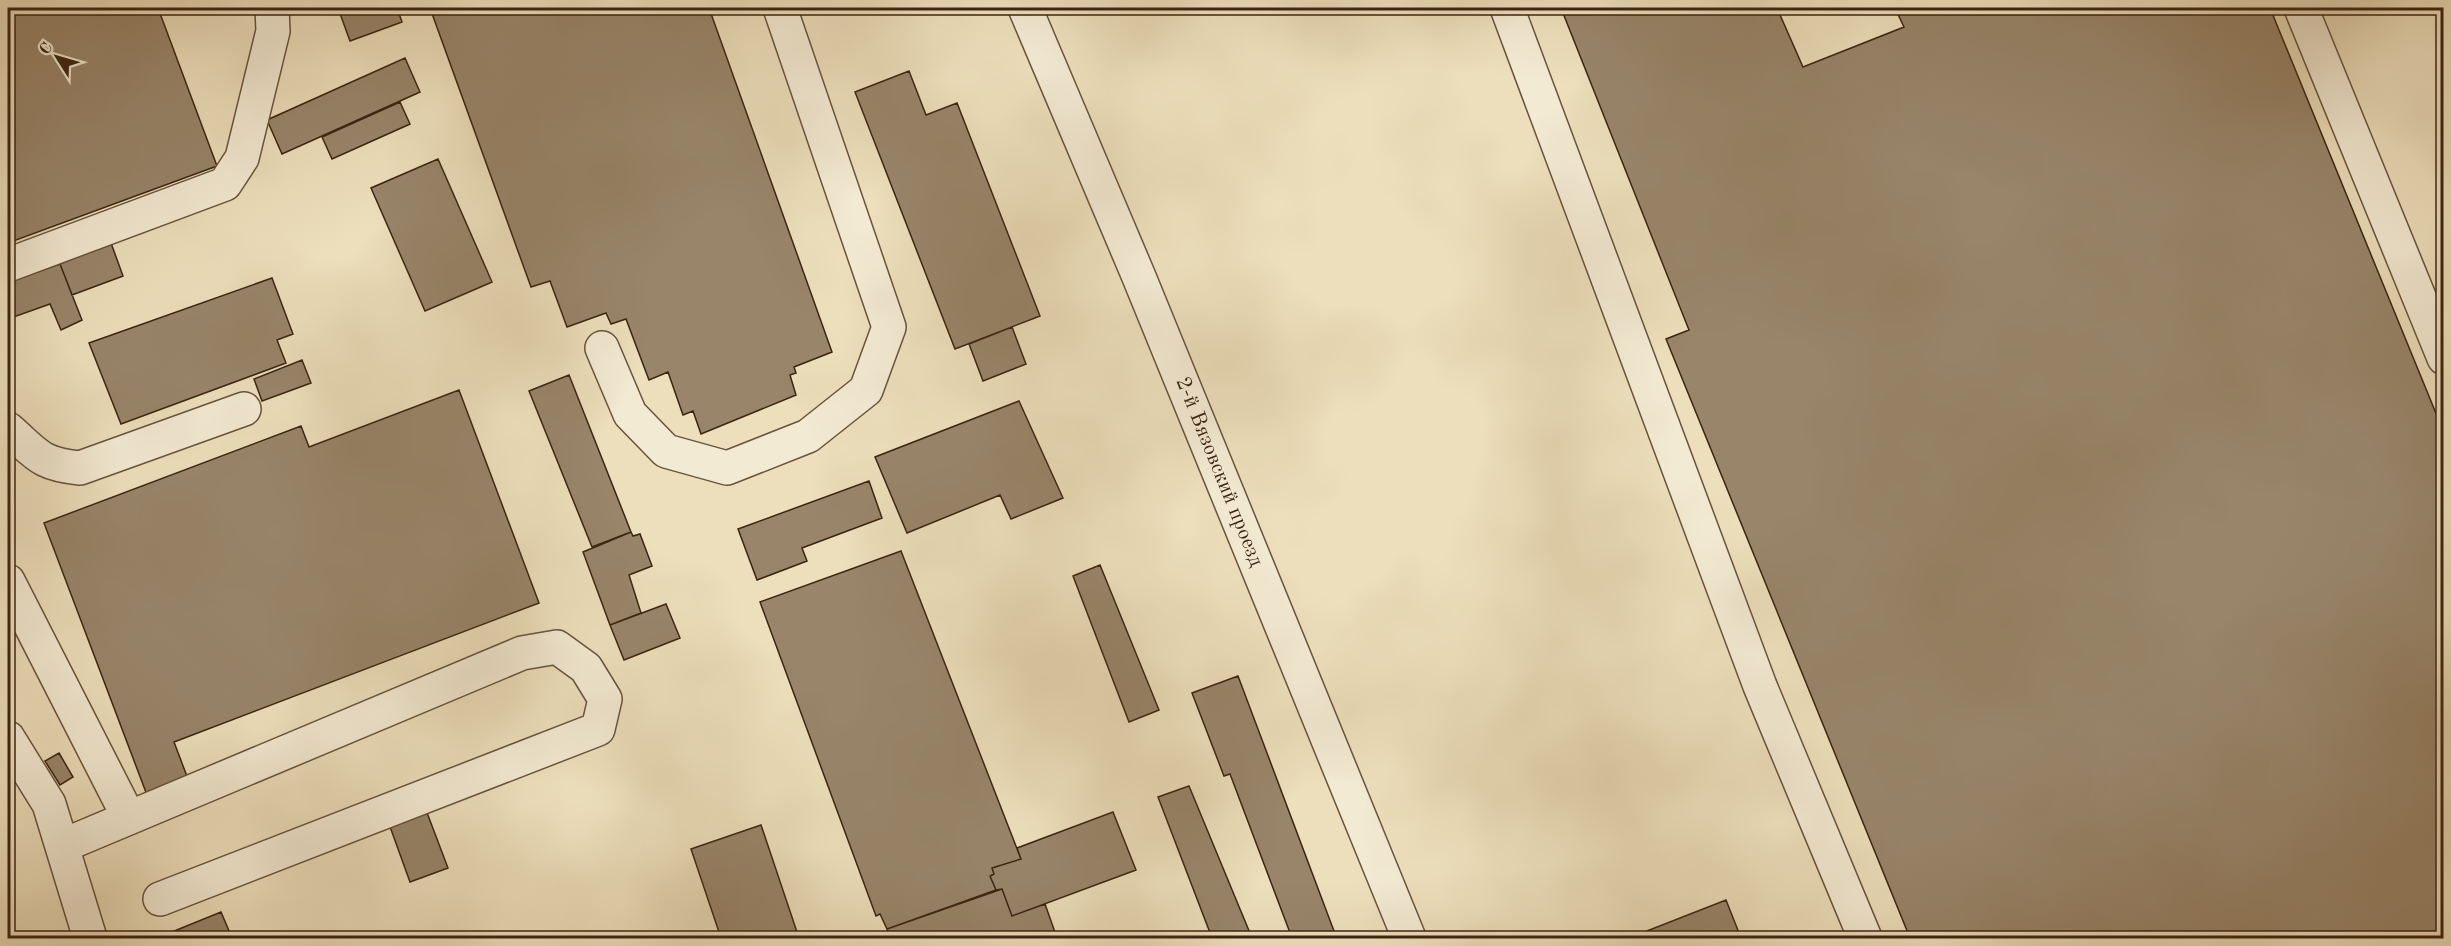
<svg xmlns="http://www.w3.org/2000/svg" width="2451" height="946" font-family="'Old Standard TT',serif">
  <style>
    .building { fill: #98856a; stroke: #3b2412; stroke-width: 1.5 }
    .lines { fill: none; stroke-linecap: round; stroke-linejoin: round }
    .minor-casing { stroke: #68533c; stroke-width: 36 }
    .minor { stroke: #f3ead3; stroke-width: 33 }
    .labels { text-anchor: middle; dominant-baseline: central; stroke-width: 5; stroke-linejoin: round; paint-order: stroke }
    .street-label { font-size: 21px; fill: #3b2412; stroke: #f3ead3 }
  </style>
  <rect width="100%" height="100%" fill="#eddfbc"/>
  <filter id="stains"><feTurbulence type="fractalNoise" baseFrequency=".00333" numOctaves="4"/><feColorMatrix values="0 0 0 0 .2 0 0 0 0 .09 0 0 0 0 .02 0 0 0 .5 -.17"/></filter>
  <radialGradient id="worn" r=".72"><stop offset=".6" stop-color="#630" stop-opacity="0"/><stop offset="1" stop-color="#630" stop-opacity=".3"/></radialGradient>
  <path class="building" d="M8,8H158L217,166L8,243Z
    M338,8H397L402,22L350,41Z
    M430,8H709L832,352L794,367L796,373L790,375L796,395L701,434L693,411L683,415L668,372L649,380L626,319L611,324L606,313L567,327L550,281L531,287Z
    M1561,8H1777L1803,67L1904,27L1895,8H2270L2444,433V938H1910L1666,339L1689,330Z
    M405,58L420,92L282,154L267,120Z
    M909,71L926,115L957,103L1040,316L955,349L855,92Z
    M400,102L410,124L332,159L322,137Z
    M438,159L492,282L425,311L371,188Z
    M111,243L123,276L72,295L60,264Z
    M60,264L82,320L61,330L50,304L8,319V282Z
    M272,278L293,334L277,340L286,363L121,424L89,343Z
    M1012,327L1026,364L983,381L969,344Z
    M302,360L311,383L262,401L254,379Z
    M569,375L631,532L592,547L529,391Z
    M459,390L539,603L174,742L188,779L147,795L44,523L301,426L309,447Z
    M1019,401L1063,498L1011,519L1000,495L907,533L875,457Z
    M869,481L882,518L802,548L807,561L757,580L738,529Z
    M631,532L633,536L640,534L652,566L629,575L641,613L610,625L583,552Z
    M901,551L1021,859L992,868L994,874L990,876L996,890L887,929L880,914L876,916L760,602Z
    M1100,565L1159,710L1129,722L1073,576Z
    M666,604L680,638L624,660L610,625Z
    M1238,676L1334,931L1315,938H1292L1230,774L1224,776L1192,693Z
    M59,753L73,777L60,785L45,761Z
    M1189,786L1252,938H1212L1158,797Z
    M426,810L448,868L410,882L389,824Z
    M1113,812L1136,870L1012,916L1002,889L996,890L990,876L994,874L992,868L1021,859L1017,848Z
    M761,825L799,938H721L691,849Z
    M1002,889L1012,916L1045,904L1057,938H890L887,929Z
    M1726,900L1741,938H1629Z
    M221,912L232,938H157Z"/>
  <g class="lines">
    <defs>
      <path id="minor" d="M1025,8L1139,277L1409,938
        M1507,8L1760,686L1865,938
        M2301,8L2444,358
        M8,265L225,184L242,158L273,31L272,8
        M602,348L630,414L666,451L727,468L808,436L866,390L889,327L780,8
        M8,429C37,454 39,464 80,468L244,409
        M8,581L129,818
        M8,738L49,804L90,938
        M62,846L522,653L557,647L586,668L605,699L598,729L160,899"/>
    </defs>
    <use href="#minor" class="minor-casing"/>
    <use href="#minor" class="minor"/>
  </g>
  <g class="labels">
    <g class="street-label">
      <text transform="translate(1219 472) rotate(68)">2-й Вязовский проезд</text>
    </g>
  </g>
  <rect width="2451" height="946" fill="none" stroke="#eddfbc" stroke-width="30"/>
  <rect x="9" y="9" width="2433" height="928" fill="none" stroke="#3b2412" stroke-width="3"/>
  <rect x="15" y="15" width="2421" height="916" fill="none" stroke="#3b2412" stroke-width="1.5"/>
  <g transform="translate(57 57) rotate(307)" stroke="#f3ead3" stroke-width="4.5" paint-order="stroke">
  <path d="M0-4.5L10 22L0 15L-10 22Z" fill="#3b2412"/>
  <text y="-9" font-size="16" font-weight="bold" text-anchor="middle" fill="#3b2412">С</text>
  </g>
  <rect width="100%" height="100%" filter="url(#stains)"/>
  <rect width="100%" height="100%" fill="url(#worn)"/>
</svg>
